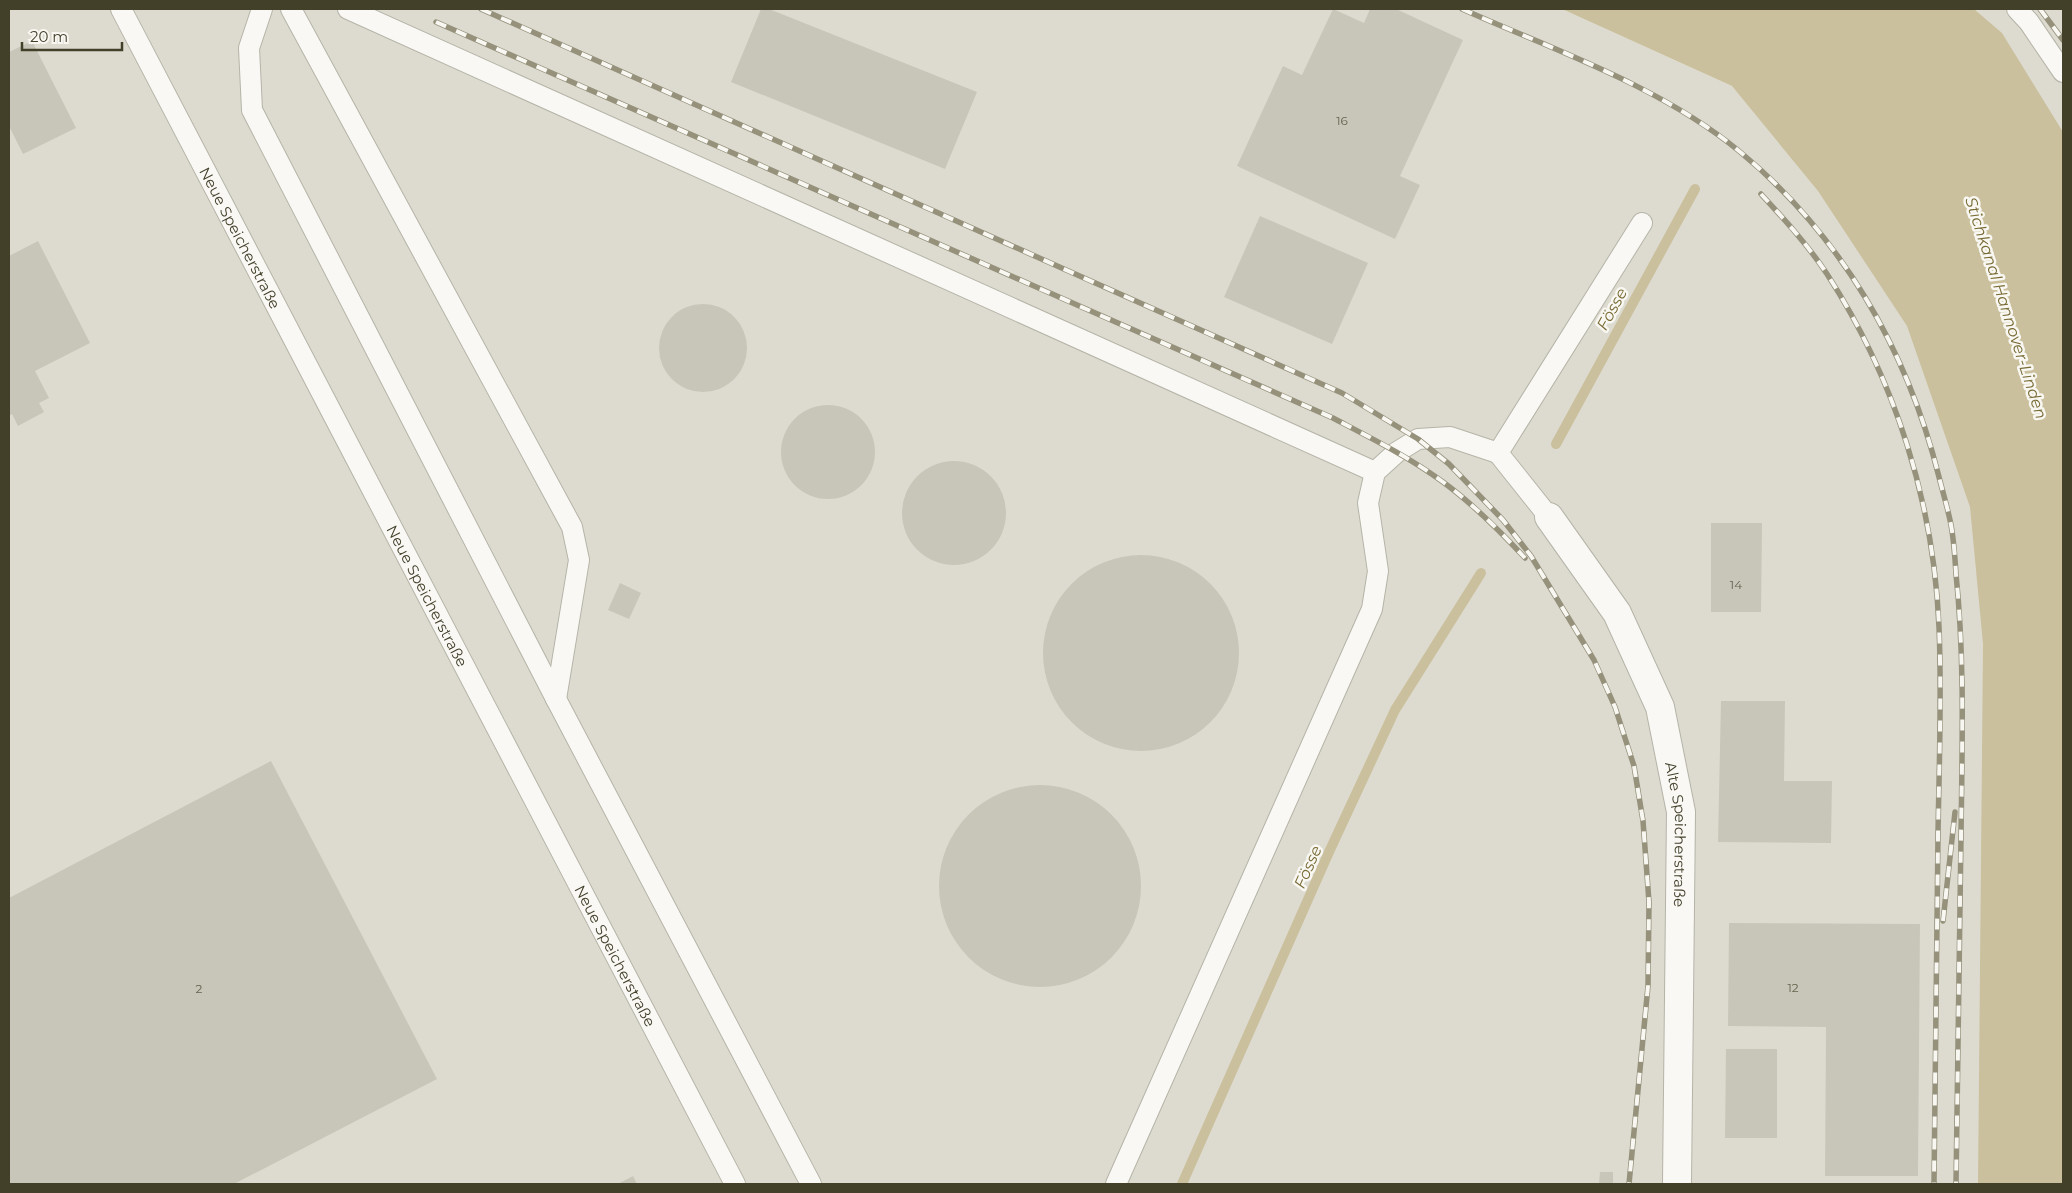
<svg xmlns="http://www.w3.org/2000/svg" width="2072" height="1193" font-family="Montserrat,sans-serif">
  <style>
    .built { fill: #dddbd0 }
    .water { fill: #cbc09d }
    .lines { fill: none; stroke-linecap: round; stroke-linejoin: round }
    .stream { stroke: #cbc09d; stroke-width: 10 }
    .building { fill: #c8c6b9 }
    .lane-casing { stroke: #b5b4a7; stroke-width: 22 }
    .street-casing { stroke: #b5b4a7; stroke-width: 30 }
    .lane { stroke: #f9f8f5; stroke-width: 20 }
    .street { stroke: #f9f8f5; stroke-width: 28 }
    .rail-casing { stroke: #95917b; stroke-width: 5.5 }
    .rail { stroke: #f8f7f2; stroke-width: 4; stroke-dasharray: 11; stroke-linecap: butt }
    .labels { text-anchor: middle; dominant-baseline: central; stroke-width: 5; stroke-linejoin: round; paint-order: stroke }
    .number-label { font-size: 12px; fill: #64624e }
    .street-label { font-size: 15px; fill: #43402a; stroke: #f8f7f2 }
    .water-label { font-size: 16px; font-style: italic; fill: #786a33; stroke: #f8f7f2 }
  </style>
  <rect width="100%" height="100%" fill="#ebeae2"/>
  <path class="built" d="M9,9H1562L1732,86L1764,9H2063V1184H9Z"/>
  <path class="water" d="M1562,9H1974L2002,33L2063,132V1184H1978L1983,644L1970,507L1907,326L1818,191L1732,86Z"/>
  <g class="lines">
    <path class="stream" d="M1556,444L1695,189
      M1182,1184L1329,852L1395,710L1481,573"/>
  </g>
  <path class="building" d="M761,9H769L977,92L945,169L731,82Z
    M1333,9L1364,23L1370,9H1396L1463,40L1400,176L1420,185L1395,239L1237,166L1283,66L1302,75Z
    M32,41L76,128L23,154L9,126V52Z
    M1260,216L1368,263L1332,344L1224,297Z
    M38,241L90,343L35,371L49,398L39,403L44,412L18,426L12,414L9,416V256Z
    M659 348a44 44 0 1 1 88 0a44 44 0 1 1-88 0Z
    M781 452a47 47 0 1 1 94 0a47 47 0 1 1-94 0Z
    M902 513a52 52 0 1 1 104 0a52 52 0 1 1-104 0Z
    M1711,523H1762L1761,612H1711Z
    M1043 653a98 98 0 1 1 196 0a98 98 0 1 1-196 0Z
    M620,583L641,593L629,619L608,610Z
    M1721,701H1785L1784,781H1832L1831,843L1718,842Z
    M271,761L437,1079L234,1184H9V898Z
    M939 886a101 101 0 1 1 202 0a101 101 0 1 1-202 0Z
    M1729,923L1920,924L1918,1176H1825L1826,1027L1728,1026Z
    M1726,1049H1777V1138H1725Z
    M1600,1172H1613V1184H1599Z
    M633,1176L637,1184H618Z"/>
  <g class="lines">
    <defs>
      <g id="lane">
        <path id="s1" d="M121,9L735,1184"/>
        <path d="M262,9L249,48L252,110L556,699L811,1184"/>
        <path d="M291,9L572,527L579,560L556,699"/>
        <path d="M348,9L1375,472"/>
        <path d="M2017,9L2029,22L2063,72"/>
        <path d="M1549,517L1498,453L1642,223"/>
        <path d="M1116,1184L1372,609L1378,571L1368,503L1375,472L1397,452L1418,439L1450,437L1498,453"/>
      </g>
      <g id="street">
        <path id="s2" d="M1549,517L1617,613L1660,707L1681,812L1677,1184"/>
      </g>
    </defs>
    <use href="#lane" class="lane-casing"/>
    <use href="#street" class="street-casing"/>
    <use href="#lane" class="lane"/>
    <use href="#street" class="street"/>
    <defs>
      <path id="rail" d="M481,9L1342,393L1418,439L1449,464L1503,520L1531,556L1594,660L1615,707L1634,766L1643,821L1649,902L1648,986L1629,1184
        M1462,9C1554,50 1660,86 1739,151C1841,235 1907,349 1939,477C1943,493 1948,509 1951,525C1954,541 1955,558 1956,574C1965,661 1962,749 1961,837C1959,953 1958,1068 1956,1184
        M2040,9L2063,40
        M436,22L1333,418C1371,438 1409,457 1443,482C1473,504 1500,531 1525,558
        M1761,194C1784,219 1808,245 1827,274C1895,379 1934,503 1939,627C1942,696 1939,766 1938,835C1937,952 1935,1068 1934,1184
        M1943,921L1955,812"/>
    </defs>
    <use href="#rail" class="rail-casing"/>
    <use href="#rail" class="rail"/>
  </g>
  <g class="labels">
    <g class="number-label">
      <text x="1342" y="120">16</text>
      <text x="1736" y="584">14</text>
      <text x="1793" y="987">12</text>
      <text x="199" y="988">2</text>
    </g>
    <g class="street-label">
      <text stroke="none"><textPath href="#s1" startOffset="258">Neue Speicherstraße</textPath></text>
      <text stroke="none"><textPath href="#s1" startOffset="662">Neue Speicherstraße</textPath></text>
      <text stroke="none"><textPath href="#s2" startOffset="350">Alte Speicherstraße</textPath></text>
      <text stroke="none"><textPath href="#s1" startOffset="1068">Neue Speicherstraße</textPath></text>
    </g>
    <g class="water-label">
      <text transform="translate(2006 308) rotate(72)">Stichkanal Hannover-Linden</text>
      <text transform="translate(1612 309) rotate(-61)">Fösse</text>
      <text transform="translate(1308 867) rotate(-66)">Fösse</text>
    </g>
  </g>
  <rect width="2072" height="1193" fill="none" stroke="#43402a" stroke-width="20"/>
  <path d="M22 42v8h100v-8" fill="none" stroke="#43402a" stroke-width="2.5"/>
  <text x="30" y="42" font-size="15" fill="#43402a" stroke="#f8f7f2" stroke-width="4" paint-order="stroke">20 m</text>
</svg>
